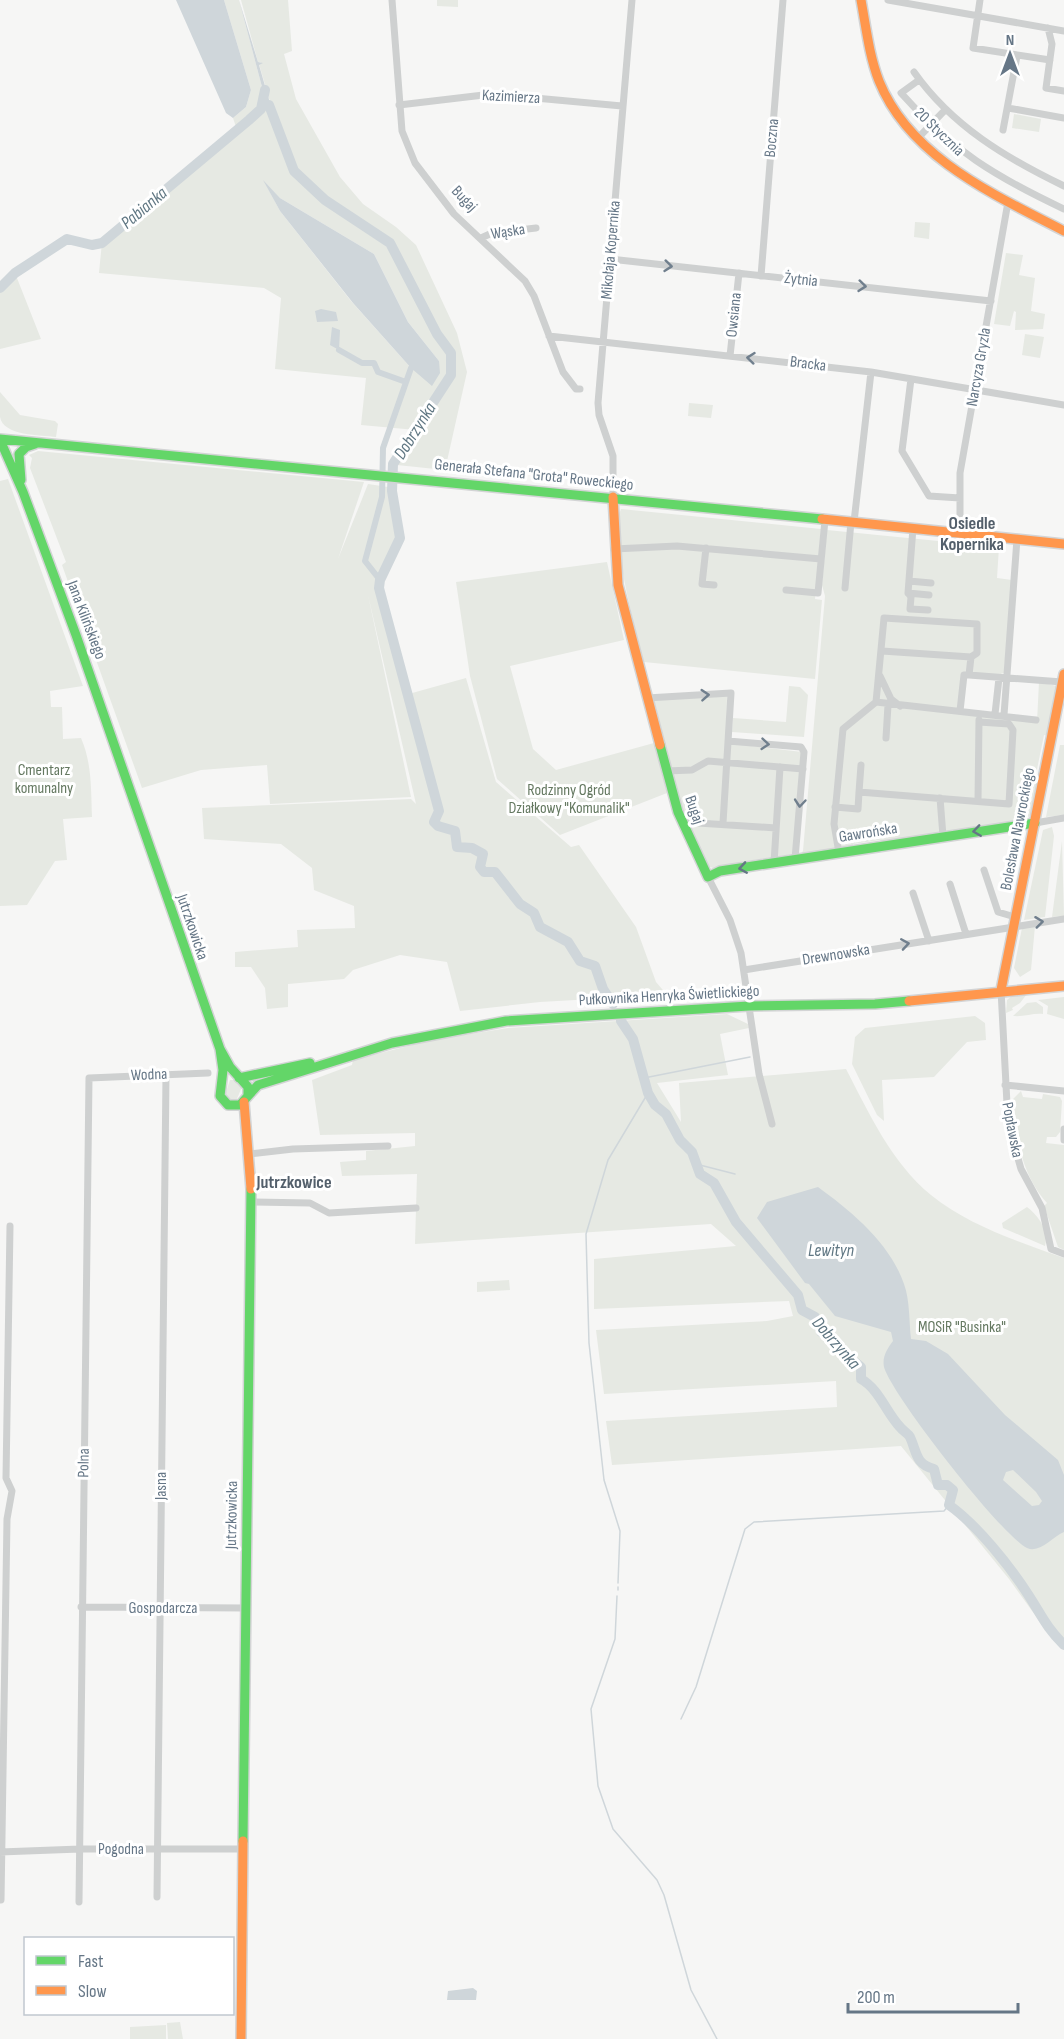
<svg xmlns="http://www.w3.org/2000/svg" width="1064" height="2039" font-family="'Sofia Sans Condensed',sans-serif">
  <style>
    .green { fill: #e6e9e3; fill-rule: evenodd }
    .water { fill: #cfd6da; fill-rule: evenodd }
    .lines { fill: none; stroke-linecap: round; stroke-linejoin: round }
    .stream { stroke: #cfd6da; stroke-width: 1.5 }
    .canal { stroke: #cfd6da; stroke-width: 6 }
    .river { stroke: #cfd6da; stroke-width: 10 }
    .fast-casing { stroke: #d3d4d5; stroke-width: 12 }
    .slow-casing { stroke: #d3d4d5; stroke-width: 12 }
    .street { stroke: #ced0d0; stroke-width: 7 }
    .fast { stroke: #63d668; stroke-width: 9 }
    .slow { stroke: #ff974d; stroke-width: 9 }
    .oneway { stroke: #707f8d }
    .oneway2 { stroke: #657686 }
    .labels { text-anchor: middle; dominant-baseline: central; stroke-width: 6; stroke-linejoin: round; paint-order: stroke }
    .street-label { font-size: 16px; fill: #657686; stroke: #fff }
    .park-label { font-size: 16px; fill: #647860; stroke: #fff }
    .water-label { font-size: 18px; font-style: italic; fill: #607783; stroke: #fff }
    .neighbourhood-label { font-size: 18px; font-weight: bold; fill: #535f6b; stroke: #fff }
  </style>
  <rect width="100%" height="100%" fill="#f6f6f5"/>
  <path class="green" d="M224,0H239L262,87V97L265,94L280,136L259,64L261,62H258L241,0H288L292,51L284,54L296,99L340,177L363,204L396,227L416,245L457,333L467,372L445,470L397,465L430,409L416,430L361,425L366,378L275,369L281,298L264,288L99,273L102,242L237,130L233,118L246,107L251,90ZM265,183L280,198L374,254L408,322L439,361L411,368L351,301L280,211Z
    M437,0H458V7L437,6Z
    M1014,114L1041,119L1039,132L1012,128Z
    M915,222L930,223L929,239L914,237Z
    M1006,253L1023,255L1019,275L1035,278L1031,311L1045,314L1043,329L1015,330L1016,312L1014,311L1010,326L994,324Z
    M15,273L41,339L0,349V288Z
    M1025,334L1044,337L1040,358L1022,355Z
    M0,392L20,415L55,421L58,424L56,437C41,435 3,436 0,417C0,409 0,400 0,392Z
    M689,403L713,405L711,418L688,416Z
    M38,451L364,482L338,559L368,484L388,487L396,538L375,586L405,695L466,678L496,782L571,847L579,845L636,927L656,982L668,996L633,999L622,1004L602,1006L593,999L540,1002L460,1011L447,962L400,955L353,970L344,979L288,984V1007L267,1009L265,988L251,967H235V952L298,947L297,930L355,928L354,906L314,890L312,868L281,844L204,839L202,808L411,799L416,804L368,595L411,797L270,804L267,765L201,770L142,788L62,565L66,562L30,468L32,458L29,455Z
    M8,479L83,686L50,691L51,707H62L63,739L81,738C92,763 91,790 92,817L63,819L67,860L55,861L27,905L0,906V481Z
    M621,509L821,529L815,599L822,600L815,679L644,662C636,632 609,535 621,509Z
    M827,530L999,547L997,578L1012,580L1004,673L997,675L962,673L958,712L1037,722L1039,682L1057,686L1048,736L1044,735L1035,779L1039,780L1033,812L1026,820L881,844L880,840L853,844V848L798,857L803,851L825,596L822,585Z
    M607,562L624,640L510,666L533,749L556,770L654,743L667,793L560,835L497,779L470,676L456,582Z
    M789,686L800,687L808,695L804,737L732,732L733,718L786,722Z
    M727,696L726,743L802,752L793,854L740,862L741,866L715,869L706,865L683,811L654,700Z
    M1060,745H1064V815L1046,817Z
    M1052,827L1054,836L1045,917L1024,920L1043,830Z
    M1062,841L1064,916L1052,917Z
    M1035,926L1031,970L1020,977L1014,968L1022,928Z
    M1027,994L1020,1003L1012,1008L1013,1010L1006,1013L1007,1000L1013,995Z
    M1064,997V1019L1047,1014L1048,1006L1038,1000Z
    M1036,1002L1043,1007V1014C1033,1013 1024,1017 1013,1016L1027,1003Z
    M727,1014L748,1024L749,1028L720,1034L728,1075L657,1083L681,1122L679,1083L846,1069C869,1113 891,1162 931,1195C969,1226 1018,1241 1064,1258V1649L1048,1633L1009,1579L901,1446L612,1465L606,1421L837,1407L836,1381L604,1394L596,1330L767,1321L793,1316L789,1301L594,1309V1259L736,1246L711,1224L415,1244L417,1174L342,1176L340,1162L366,1160V1151L415,1146V1133L320,1135L312,1080L352,1065L353,1060L432,1040L508,1028Z
    M975,1016L985,1023L986,1040L967,1042L934,1077L882,1080L884,1121L877,1115L852,1064L855,1037L865,1028Z
    M230,1080H236L242,1087L236,1101L232,1102L225,1095Z
    M1021,1091L1023,1097L1042,1099L1043,1094L1060,1097L1062,1101L1060,1132L1056,1137H1047L1046,1143L1064,1145V1250L1058,1247L1044,1206L1047,1203C1021,1174 1016,1136 1012,1100Z
    M1027,1207C1039,1216 1049,1231 1045,1246L1003,1228L1002,1223Z
    M509,1280L510,1290L477,1292V1282Z
    M180,2022L183,2039H168L167,2023Z
    M166,2025V2039H130V2027Z"/>
  <path class="water" d="M176,0H224L251,90L246,107L233,118L226,113Z
    M239,0L258,62L263,63L259,65L274,117L266,96L262,97V87Z
    M263,180L280,198L374,254L408,322L439,361L440,373L432,386L411,368L353,303L280,211Z
    M321,309L336,312L338,321L317,322L315,311Z
    M332,327L340,330L339,350L330,345Z
    M818,1187C851,1211 890,1243 904,1284C910,1300 909,1322 911,1339L926,1341L948,1354L1005,1415L1058,1460L1064,1475V1532C1053,1536 1040,1554 1027,1548C1002,1536 891,1394 884,1367C882,1357 887,1349 893,1341L891,1332L835,1316L809,1284L805,1283L757,1218L767,1202ZM1013,1470L1036,1492L1042,1501L1039,1505L1032,1506L1003,1480L1006,1472Z
    M473,1988L477,1991L476,2000H447L448,1991Z"/>
  <g class="lines">
    <path class="stream" d="M644,1078L750,1057
      M696,1164L735,1174
      M618,1583L620,1531L604,1480L589,1343L586,1234L608,1160L648,1093
      M618,1590V1587
      M617,1596L615,1639L591,1709L598,1786L613,1829L657,1880L664,1895L691,1990L717,2039
      M681,1719L696,1687L745,1529L754,1522L944,1511L949,1505"/>
    <path class="canal" d="M339,350L362,363H374L378,372L406,382
      M380,580L365,561L382,497L383,448L411,368"/>
    <path class="river" d="M269,105L294,171L325,200L390,243L437,334L451,353V375L393,464L392,491L400,538L380,580L379,588L439,811L434,822L438,826L455,831L457,847L472,848L483,854L480,867L484,872H495L520,904L534,913L540,927L568,942L580,961L595,966L603,989L613,1004
      M0,288L15,273L67,239L92,245L102,243L249,120L261,109L265,90
      M621,1021L633,1039L648,1093L655,1105L666,1114L680,1140L692,1152L700,1174L714,1183L736,1222L798,1295L802,1310L815,1317L821,1332L831,1336L838,1348L861,1367V1379C879,1389 886,1412 900,1427C903,1431 908,1433 910,1437C917,1452 915,1464 934,1469L938,1485H947L953,1490L949,1505C977,1525 1010,1566 1029,1596C1042,1616 1046,1627 1064,1645"/>
    <defs>
      <path id="fast" d="M0,439L822,519
        M0,440L23,492L76,635L220,1049L230,1067L248,1087V1096L240,1105H228L220,1096L223,1070L220,1049
        M21,480L19,454L26,447L35,444
        M660,745L678,812L708,877L720,871L1035,823
        M239,1078L310,1063
        M248,1096L258,1085L392,1043L506,1021L749,1006L875,1004L909,1001
        M243,1841L251,1189"/>
      <path id="slow" d="M861,0C866,27 869,55 879,81C910,158 995,195 1064,231
        M613,497L618,585L660,745
        M822,519L1064,544
        M1001,990L1064,674
        M909,1001L1064,986
        M244,1102L251,1189
        M241,2039L243,1841"/>
    </defs>
    <use href="#fast" class="fast-casing"/>
    <use href="#slow" class="slow-casing"/>
    <path class="street" d="M392,0L402,131L415,163L454,214L525,281L534,296L563,372L576,389H580
      M888,0L1064,31
      M980,0L973,48L1050,60
      M1048,28L1052,44L1046,88L1064,91
      M914,72C952,126 1006,158 1064,186
      M919,80L901,93C951,150 996,177 1064,209
      M399,105L492,94L622,106
      M1008,108L1064,118
      M1003,130L1017,56
      M919,137L945,110
      M481,238L492,233L536,228
      M610,259L991,301
      M761,276L783,0
      M549,336L871,372L1064,405
      M730,356L739,273
      M911,379L902,451L929,496L960,498
      M613,497V456L599,415L598,403L632,0
      M854,522L871,372
      M913,528L908,593L911,597L910,609L928,610
      M960,533V473L1008,202
      M706,548L702,584L714,585
      M614,549L677,546L821,559
      M909,581L931,583
      M845,588L851,522
      M786,590L818,593L825,520
      M908,593L929,595
      M882,651L971,657
      M969,675L1062,682
      M880,676L891,699L900,706
      M647,698L731,693L723,823
      M876,702L884,618L977,624V653L971,657L969,675H964L960,711
      M995,714L999,678
      M1004,715L1017,539
      M886,738L888,705
      M728,741L801,747L804,752L795,859
      M666,771L692,770L708,761L803,769
      M859,792L861,765
      M940,798L943,836
      M978,801L979,720
      M835,807L858,809L859,792L1009,804L1013,730L1009,724L979,722
      M682,822L776,828
      M1035,823L1064,818
      M839,853L834,824L843,729L876,702L1036,720
      M774,863L780,767
      M984,870L998,912L1015,917
      M708,877L730,920L741,953L759,1074L772,1124
      M950,884L966,934
      M913,893L929,941
      M744,970L1064,919
      M1001,990L1008,1123L1021,1169L1042,1208L1051,1249L1064,1254
      M1005,1085L1064,1091
      M1064,1129V1140
      M249,1154L293,1149L388,1146
      M251,1202L310,1203L329,1213L416,1208
      M81,1607L246,1608
      M0,1852L80,1849H243
      M157,1897L166,1075
      M1,1900L7,1519L12,1491L6,1478L10,1226
      M79,1902L89,1078L208,1073"/>
    <use href="#fast" class="fast"/>
    <use href="#slow" class="slow"/>
  </g>
  <defs><path id="oneway-chevron" d="M-2-3.5L2.5 0L-2 3.5" fill="none" stroke-width="1.6" stroke-linecap="round" stroke-linejoin="round" transform="scale(1.5)"/></defs>
  <g class="oneway">
    <use href="#oneway-chevron" transform="translate(668 266) rotate(6)"/>
    <use href="#oneway-chevron" transform="translate(862 286) rotate(6)"/>
    <use href="#oneway-chevron" transform="translate(751 358) rotate(-174)"/>
    <use href="#oneway-chevron" transform="translate(705 695) rotate(-4)"/>
    <use href="#oneway-chevron" transform="translate(765 744) rotate(5)"/>
    <use href="#oneway-chevron" transform="translate(800 803) rotate(95)"/>
    <use href="#oneway-chevron" transform="translate(1039 922) rotate(-7)"/>
    <use href="#oneway-chevron" transform="translate(905 944) rotate(-9)"/>
  </g>
  <g class="oneway2">
    <use href="#oneway-chevron" transform="translate(977 831) rotate(172)"/>
    <use href="#oneway-chevron" transform="translate(743 868) rotate(171)"/>
  </g>
  <g class="labels">
    <g class="street-label">
      <text transform="translate(511 97) rotate(3)">Kazimierza</text>
      <text transform="translate(939 132) rotate(44)">20 Stycznia</text>
      <text transform="translate(772 138) rotate(-85)">Boczna</text>
      <text transform="translate(464 199) rotate(47)">Bugaj</text>
      <text transform="translate(508 232) rotate(-9)">Wąska</text>
      <text transform="translate(611 250) rotate(-85)">Mikołaja Kopernika</text>
      <text transform="translate(801 280) rotate(6)">Żytnia</text>
      <text transform="translate(734 315) rotate(-84)">Owsiana</text>
      <text transform="translate(808 364) rotate(7)">Bracka</text>
      <text transform="translate(979 367) rotate(-80)">Narcyza Gryzla</text>
      <text transform="translate(534 475) rotate(6)">Generała Stefana "Grota" Roweckiego</text>
      <text transform="translate(86 620) rotate(69)">Jana Kilińskiego</text>
      <text transform="translate(694 810) rotate(71)">Bugaj</text>
      <text transform="translate(1018 829) rotate(-79)">Bolesława Nawrockiego</text>
      <text transform="translate(868 833) rotate(-9)">Gawrońska</text>
      <text transform="translate(192 927) rotate(71)">Jutrzkowicka</text>
      <text transform="translate(836 955) rotate(-9)">Drewnowska</text>
      <text transform="translate(669 996) rotate(-3)">Pułkownika Henryka Świetlickiego</text>
      <text transform="translate(149 1075) rotate(-2)">Wodna</text>
      <text transform="translate(1012 1130) rotate(79)">Popławska</text>
      <text transform="translate(84 1463) rotate(-89)">Polna</text>
      <text transform="translate(161 1486) rotate(-90)">Jasna</text>
      <text transform="translate(232 1515) rotate(-89)">Jutrzkowicka</text>
      <text x="163" y="1608">Gospodarcza</text>
      <text x="121" y="1849">Pogodna</text>
    </g>
    <g class="park-label">
      <text x="44" y="770">Cmentarz<tspan x="44" dy="18">komunalny</tspan></text>
      <text x="569" y="790">Rodzinny Ogród<tspan x="569" dy="18">Działkowy "Komunalik"</tspan></text>
      <text x="962" y="1327">MOSiR "Businka"</text>
    </g>
    <g class="water-label">
      <text transform="translate(144 208) rotate(-40)">Pabianka</text>
      <text transform="translate(415 431) rotate(-58)">Dobrzynka</text>
      <text x="831" y="1250">Lewityn</text>
      <text transform="translate(836 1343) rotate(49)">Dobrzynka</text>
    </g>
    <g class="neighbourhood-label">
      <text x="972" y="523">Osiedle<tspan x="972" dy="21">Kopernika</tspan></text>
      <text x="294" y="1182">Jutrzkowice</text>
    </g>
  </g>
  <rect x="24" y="1937" width="210" height="78" fill="#ffffff" stroke="#c1c8cf" stroke-width="1.5"/>
  <rect x="36" y="1956" width="30" height="9" fill="#63d668" stroke="#c1c8cf" stroke-width="1.5"/>
  <text x="78" y="1967" font-size="18" fill="#657686">Fast</text>
  <rect x="36" y="1986" width="30" height="9" fill="#ff974d" stroke="#c1c8cf" stroke-width="1.5"/>
  <text x="78" y="1997" font-size="18" fill="#657686">Slow</text>
  <g transform="translate(1010 54)" stroke="#ffffff" stroke-width="4.5" paint-order="stroke">
  <path d="M0-4.5L10 22L0 15L-10 22Z" fill="#657686"/>
  <text y="-9" font-size="16" font-weight="bold" text-anchor="middle" fill="#657686">N</text>
  </g>
  <path d="M848 2003v9h170v-9" fill="none" stroke="#657686" stroke-width="3"/>
  <text x="857" y="2003" font-size="18" fill="#657686" stroke="#ffffff" stroke-width="4.5" paint-order="stroke">200 m</text>
</svg>
